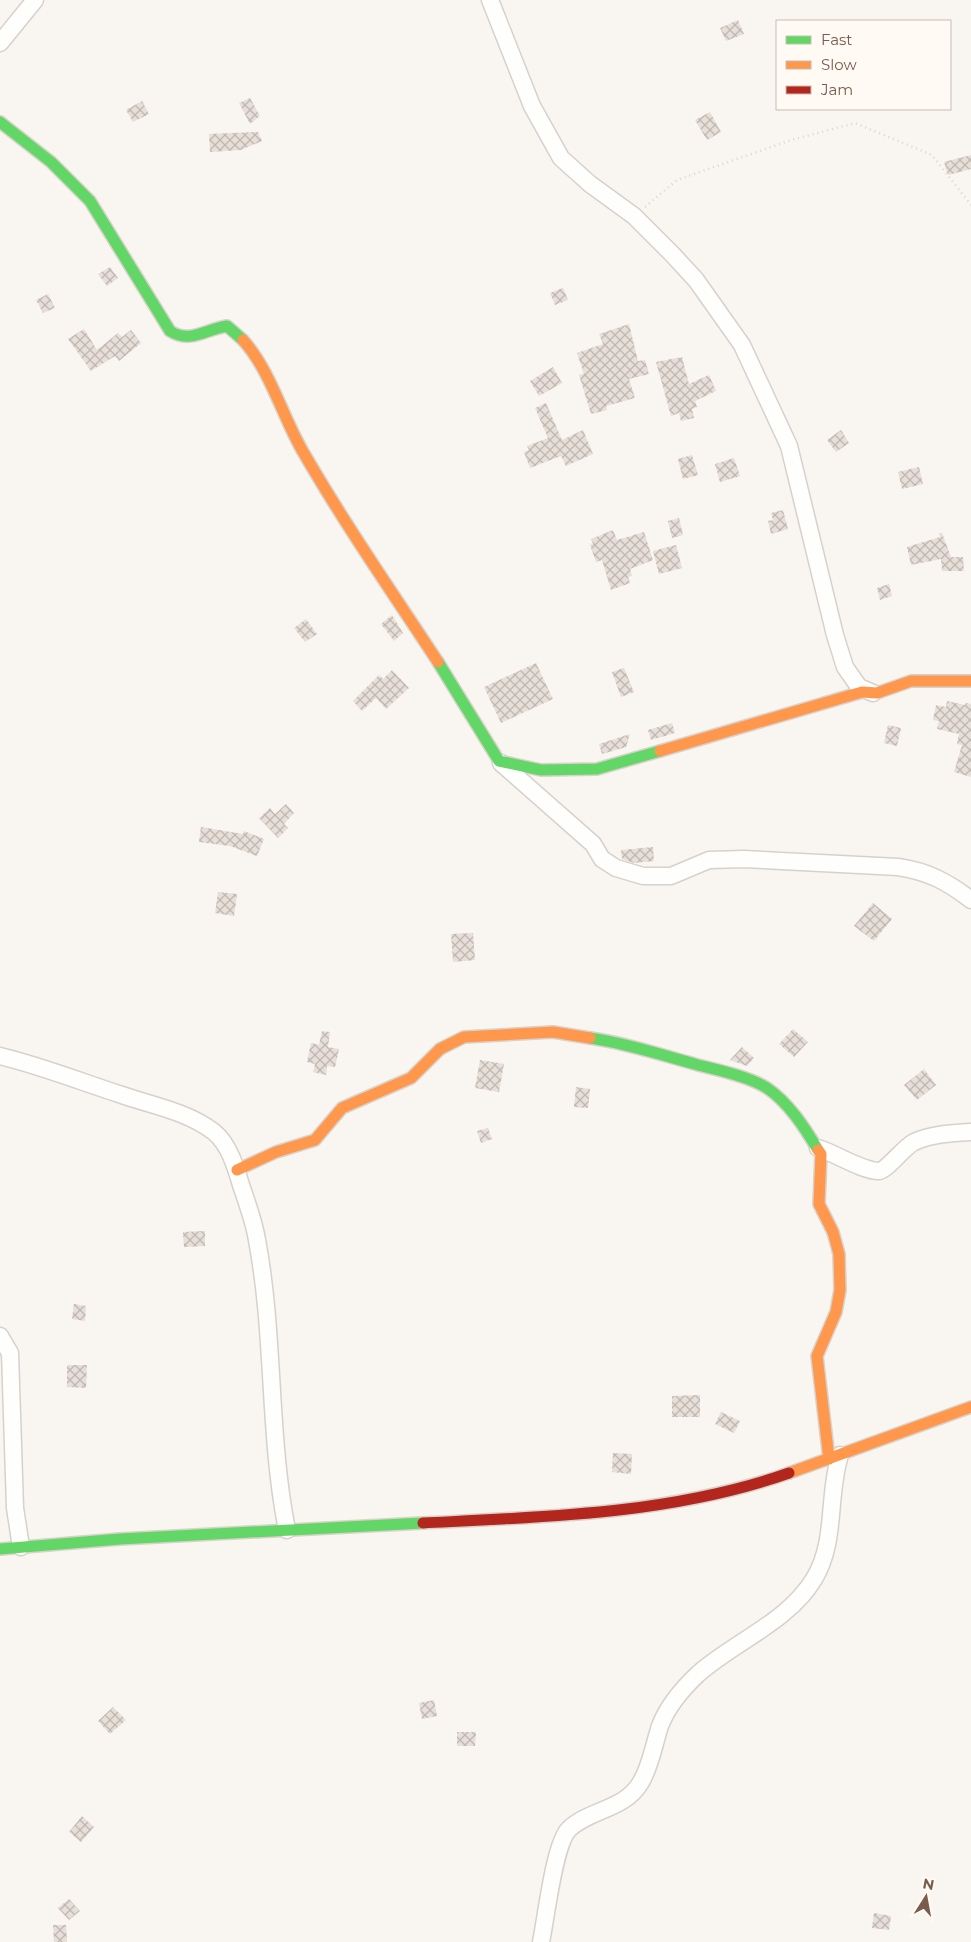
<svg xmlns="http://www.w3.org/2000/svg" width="971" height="1942" font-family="Montserrat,sans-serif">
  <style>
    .building { fill: url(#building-cross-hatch) }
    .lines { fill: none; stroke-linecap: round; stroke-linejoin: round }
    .street-casing { stroke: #d7d1cb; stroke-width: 19 }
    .fast-casing { stroke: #d9d2cb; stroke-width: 14 }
    .slow-casing { stroke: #d9d2cb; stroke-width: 14 }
    .jam-casing { stroke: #d9d2cb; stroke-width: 14 }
    .path { stroke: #dcd5d0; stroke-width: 2.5; stroke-dasharray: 1 4; stroke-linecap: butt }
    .street { stroke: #fefefd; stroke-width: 16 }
    .fast { stroke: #63d668; stroke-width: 11 }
    .slow { stroke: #ff974d; stroke-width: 11 }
    .jam { stroke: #b3261e; stroke-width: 11 }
  </style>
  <defs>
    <pattern id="building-cross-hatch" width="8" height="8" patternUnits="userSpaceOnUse" patternTransform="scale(1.25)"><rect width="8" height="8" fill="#e6ded7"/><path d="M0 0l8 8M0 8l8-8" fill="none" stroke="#bfb7b1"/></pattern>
  </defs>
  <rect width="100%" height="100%" fill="#f9f5f0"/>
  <path class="building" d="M738,20L744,34L726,41L720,28Z
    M250,98L260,116L250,124L239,103Z
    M142,101L149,114L133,122L126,110Z
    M710,112L721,132L707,140L695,120Z
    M258,132L262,141L241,150L210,152L209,134Z
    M971,155V169L948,175L944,162Z
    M110,267L118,278L107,286L98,274Z
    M563,288L568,300L555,305L550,293Z
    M48,294L55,308L43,313L36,300Z
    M629,324L638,361L645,360L649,374L629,379L635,398L606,406L607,410L591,414L579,375L584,374L577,353L603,344L599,334Z
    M84,329L97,350L118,333L122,337L131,330L141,343L119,361L115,356L91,371L68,339Z
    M682,357L689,384L709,375L716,391L695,401L697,407L692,409L694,418L681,421L679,413L671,416L656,362Z
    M553,367L562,383L539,396L530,381Z
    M546,403L562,440L583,430L593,454L566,466L561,456L530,468L524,452L529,450L527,446L548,438L535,408Z
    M841,430L849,443L836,452L827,440Z
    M692,455L698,475L683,479L678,459Z
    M734,458L740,476L720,482L715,464Z
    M919,467L923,484L902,489L898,472Z
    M783,510L788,529L771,534L768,521L773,520L771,513Z
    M679,518L683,535L672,538L668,521Z
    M613,530L617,540L644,532L653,560L630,569L632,576L628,577L630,583L611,590L602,560L596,562L590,545L593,544L591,539Z
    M939,533H942L951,557H963L964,571H942L941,559L911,565L907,547L940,537Z
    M676,545L682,568L659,574L653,551Z
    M889,584L892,596L880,600L877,588Z
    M392,615L403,633L394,641L381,624Z
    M306,619L317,634L305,642L294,628Z
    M536,663L553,699L501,723L484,687Z
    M624,668L634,692L621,697L612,672Z
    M392,670L409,688L386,709L376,698L362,711L353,701L379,675L383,679Z
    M947,701L965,705L966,703L971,704V777L954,772L962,745L957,744L959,734L937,729L939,721L933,720L936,705L946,707Z
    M672,723L675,733L651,740L648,730Z
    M888,725L901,728L897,746L884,743Z
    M630,734L626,747L602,754L599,744Z
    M286,804L294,813L284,824L288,828L278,838L259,818L270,808L275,814Z
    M201,827L243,834L244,831L264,839L257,856L230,846L199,842Z
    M653,847L654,861L634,863L622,859L621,850Z
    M218,892L237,894L234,916L215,913Z
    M873,903L892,919L874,941L854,926Z
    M473,933L475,960L453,962L451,934Z
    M793,1029L808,1042L794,1057L779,1044Z
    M322,1031L330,1032L328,1047L339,1049L335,1067L327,1066L326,1075L313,1072L315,1064L307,1062L311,1043L319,1045Z
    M742,1047L754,1058L747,1066L730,1060Z
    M480,1060L504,1064L499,1092L475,1088Z
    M924,1069L936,1085L917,1100L904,1085Z
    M576,1087L590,1089L588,1108L574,1107Z
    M488,1128L492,1139L481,1143L477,1131Z
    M205,1231V1246L184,1247L183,1232Z
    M74,1304L86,1306L85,1321L72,1319Z
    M67,1365H87L86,1388L67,1387Z
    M700,1395V1417H672V1396Z
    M721,1412L740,1421L734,1433L715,1424Z
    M613,1453L632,1454L631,1474L612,1472Z
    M434,1700L437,1716L422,1719L419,1703Z
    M113,1707L126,1720L110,1734L98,1721Z
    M457,1732H476L475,1746H457Z
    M82,1816L94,1827L81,1842L69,1832Z
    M69,1899L80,1911L69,1920L58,1908Z
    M874,1913L891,1916L889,1930L872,1928Z
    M53,1925H66L67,1942H54Z"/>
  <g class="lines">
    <defs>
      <path id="street" d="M490,0L532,106L561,158L590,184L634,216L673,255L696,280L742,345L789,446L835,635L845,667L859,687L873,693
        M0,43L35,0
        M501,763L593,844L602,859L616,868L643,876H671L709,860L744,859L898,867C927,871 948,882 971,900
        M0,1056C41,1066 79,1081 119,1094C150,1105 187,1111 214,1132C229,1144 236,1168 241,1185C247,1203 254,1221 257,1240C275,1336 268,1435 287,1530
        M818,1148C835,1153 862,1171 879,1171C887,1170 903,1148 914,1142C932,1134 952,1133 971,1132
        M0,1336L10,1353L15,1508L21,1547
        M541,1942C546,1919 554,1844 569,1829C590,1809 625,1810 641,1782C651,1765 654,1744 660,1726C668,1705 682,1689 698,1674C734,1642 788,1622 814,1579C837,1541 827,1496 840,1455"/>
      <path id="fast" d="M0,122L51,162L90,201L170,331C190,344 206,329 227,326L243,340
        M438,662L499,761L541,770L597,769L660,751
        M590,1038C626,1043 662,1055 698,1065C718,1070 750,1077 767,1088C789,1103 805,1128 818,1150
        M0,1549L120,1539L423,1523"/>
      <path id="slow" d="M243,340C270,370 282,415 302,450C344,523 392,592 438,662
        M660,751L862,692L877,693L911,681H971
        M818,1150L821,1154L819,1204L833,1232L839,1254L840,1290L836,1312L817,1356L829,1459
        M237,1170L276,1152L315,1140L342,1108L411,1078L440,1049L464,1037L553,1032L590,1038
        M789,1473L971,1407"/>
      <path id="jam" d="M423,1523C545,1517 673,1514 789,1473"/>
    </defs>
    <use href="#street" class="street-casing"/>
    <use href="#fast" class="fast-casing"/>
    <use href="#slow" class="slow-casing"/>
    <use href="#jam" class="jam-casing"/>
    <path class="path" d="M645,207L677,180L791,140L855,123L932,155L971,205"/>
    <use href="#street" class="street"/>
    <use href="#fast" class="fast"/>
    <use href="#slow" class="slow"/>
    <use href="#jam" class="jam"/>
  </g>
  <rect x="776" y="20" width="175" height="90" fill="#fffaf3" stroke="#cabbb1"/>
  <rect x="786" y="36" width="25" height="8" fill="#63d668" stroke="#cabbb1"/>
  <text x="821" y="45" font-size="15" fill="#7a5c4d">Fast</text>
  <rect x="786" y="61" width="25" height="8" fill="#ff974d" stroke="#cabbb1"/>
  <text x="821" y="70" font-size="15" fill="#7a5c4d">Slow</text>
  <rect x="786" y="86" width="25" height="8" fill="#b3261e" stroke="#cabbb1"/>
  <text x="821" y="95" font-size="15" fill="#7a5c4d">Jam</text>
  <g transform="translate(926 1897) rotate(11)" stroke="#fffaf3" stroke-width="4" paint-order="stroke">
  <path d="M0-4L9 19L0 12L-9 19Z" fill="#7a5c4d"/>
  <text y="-8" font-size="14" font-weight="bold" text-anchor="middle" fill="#7a5c4d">N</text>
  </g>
</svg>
